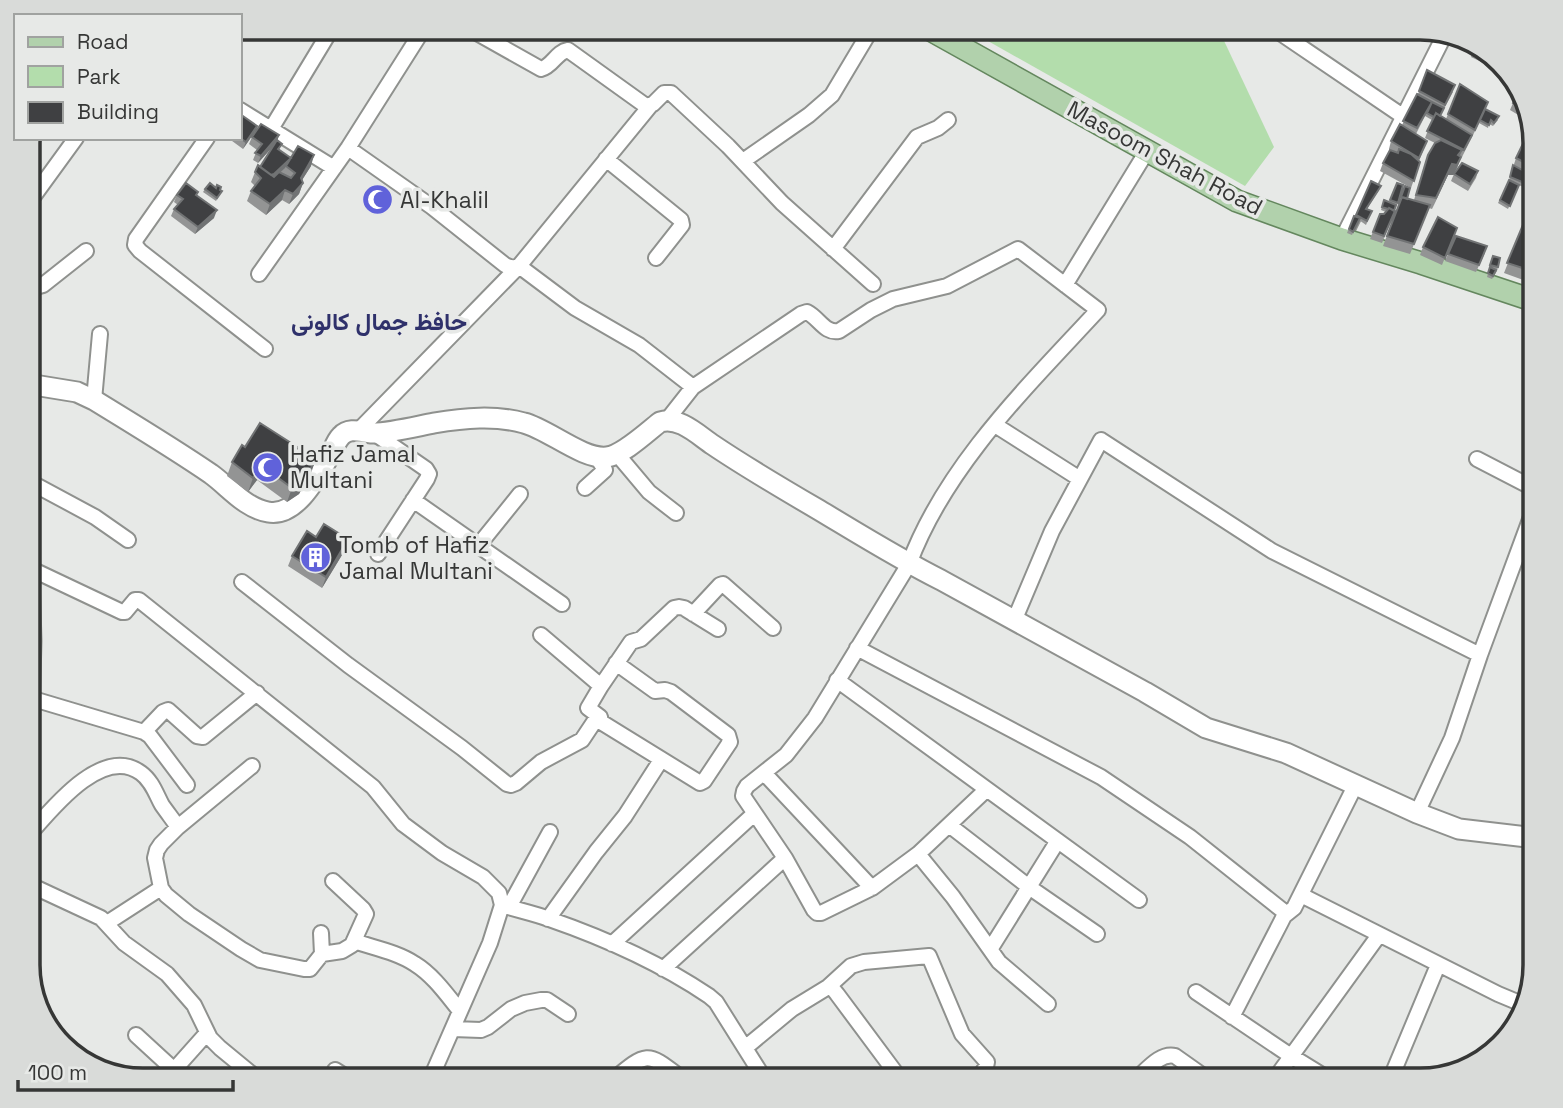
<svg xmlns="http://www.w3.org/2000/svg" width="1563" height="1108" font-family="'Space Grotesk',Vazirmatn,sans-serif">
  <style>
    .green { fill: #b3ddac }
    .lines { fill: none; stroke-linecap: round; stroke-linejoin: round }
    .street-casing { stroke: #8f918e; stroke-width: 18 }
    .secondary-casing { stroke: #8f918e; stroke-width: 23 }
    .primary-casing { stroke: #64875e; stroke-width: 24 }
    .street { stroke: #fff; stroke-width: 14 }
    .secondary { stroke: #fff; stroke-width: 19 }
    .primary { stroke: #b1d1ac; stroke-width: 21 }
    .wall { fill: #939494 }
    .shaded-wall { fill: #717374 }
    .building { fill: #3f4042; stroke: #717374; stroke-width: 2 }
    .labels { text-anchor: middle; dominant-baseline: central; stroke-width: 7; stroke-linejoin: round; paint-order: stroke }
    .street-label { font-size: 23px; fill: #363736; stroke: #e7e9e7 }
    .poi-label { font-size: 23px; fill: #363736; stroke: #e7e9e7; text-anchor: start }
    .neighbourhood-label { font-size: 24px; font-weight: bold; fill: #2f316b; stroke: #e7e9e7 }
    .rim { fill: none; stroke: #363736; stroke-width: 3.5 }
  </style>
  <rect width="100%" height="100%" fill="#e7e9e7"/>
  <path class="green" d="M965,28H1218L1274,147L1245,186Z"/>
  <g class="lines">
    <defs>
      <path id="street" d="M468,28L541,69C553,66 556,52 568,50L646,106L653,104L664,93H671L728,146L782,203L873,284
        M1273,28L1404,117
        M240,110L334,168
        M271,129L332,28
        M207,138L136,239L135,245L140,251L265,349
        M348,148L432,207L505,265L512,268L519,266L575,308L639,345L693,387
        M606,159L681,220L682,225L656,258
        M743,161L809,115L832,95L872,28
        M28,204L76,138
        M1342,239L1444,36
        M833,249L917,137L938,128L948,120
        M259,274L348,148L424,28
        M1065,285L1147,151
        M28,289L43,285L86,251
        M94,400L100,334
        M667,420L693,387L801,314L807,312C819,318 825,334 839,331L871,310L893,299L947,286L1018,249L1098,310C1027,387 946,465 909,564L815,718L786,755L747,786L744,791L743,796L785,858L814,910L817,913H821L872,888L918,854L986,790
        M995,425L1080,479
        M358,431L519,266L650,106
        M374,433L426,469L429,474L427,479L378,554
        M617,454L649,492L676,513
        M28,481L95,517L128,540
        M585,488L605,470L596,456
        M1535,489L1477,459L1535,489
        M413,500L562,604
        M478,546L520,494
        M29,568L122,612H125L135,600H139L373,787L403,824L442,853L483,877L499,893L502,905L490,943L430,1080
        M242,582L348,665L462,748L507,784L511,785L516,783L541,762L582,740L598,716
        M693,614L720,585L723,584L773,628
        M1014,621L1052,531L1101,440L1272,551L1480,655L1452,738L1417,813
        M541,635L601,686
        M857,648L1101,777L1190,837L1282,910L1284,916L1281,922L1232,1017
        M1480,655L1535,506
        M616,663L655,691L665,690L671,692L728,735L730,742L704,781L700,783L601,722L600,717L588,708L601,686L631,642L641,639L674,608L679,607L684,608L718,629
        M837,680L1139,900
        M30,698L144,732L150,736L187,785
        M144,732L163,712L168,710L197,736L203,737L257,693
        M252,766L178,827L161,844L157,850L155,858L161,888L166,895L189,914L241,949L260,960L304,969H310L322,954L321,933
        M764,773L872,888
        M949,825L1029,887L1097,934
        M28,836C50,811 102,744 141,773C152,781 156,794 162,805C167,812 173,820 178,827
        M918,854L953,897L999,962L1048,1004
        M28,884L101,918L124,943L167,974L194,1005L210,1038L220,1048L259,1080
        M1301,895L1498,994L1522,1004
        M502,905C517,910 533,913 549,919C604,938 660,963 709,996L716,1002L765,1080
        M509,907L550,832
        M1284,916L1294,908L1356,784
        M548,919L596,852L625,816L661,760
        M107,923L161,888
        M354,941C374,948 397,952 415,964C433,975 447,995 460,1011
        M612,944L754,814
        M991,948L1057,842
        M322,954L342,951L352,945L366,914L363,909L333,881
        M663,969L785,858
        M828,987L851,966L864,962L929,956L962,1034L987,1062L986,1067L977,1080
        M1196,992L1291,1056L1330,1080
        M453,1029L481,1030L488,1027L511,1009L525,1003L541,1000H547L568,1014
        M136,1035L185,1080
        M745,1048L792,1009L828,987L833,989L837,994L901,1080
        M174,1070L207,1033
        M335,1070L351,1080
        M613,1080C649,1050 647,1052 684,1080
        M1135,1080C1146,1071 1160,1052 1175,1056L1209,1080
        M1274,1080L1379,935
        M1390,1080L1438,965"/>
      <path id="secondary" d="M28,384L77,392L94,400C133,424 173,448 211,474C229,487 245,508 268,512C298,518 320,471 333,450C335,445 338,439 341,436C349,427 361,432 371,433C386,434 418,426 434,423C464,418 495,415 524,423C548,429 583,460 607,457C623,455 647,432 660,422C679,416 698,435 713,445C747,468 783,489 819,510C859,534 899,559 941,580L1145,692L1206,728L1286,753L1417,813L1459,829L1535,838
        M28,746L31,641L28,545"/>
      <path id="primary" d="M927,28L1237,201L1342,239L1421,263L1535,301"/>
    </defs>
    <use href="#street" class="street-casing"/>
    <use href="#secondary" class="secondary-casing"/>
    <use href="#primary" class="primary-casing"/>
    <use href="#street" class="street"/>
    <use href="#secondary" class="secondary"/>
    <use href="#primary" class="primary"/>
  </g>
  <path class="wall" d="M1475,46L1490,52L1509,75L1471,57Z
    M1427,70L1453,92L1440,116L1446,119L1460,84L1485,109L1498,120L1493,126L1489,124L1488,128L1479,123L1462,157L1460,156L1457,168L1453,175H1448L1432,209L1429,208L1410,254L1383,246L1400,201L1407,199L1414,200L1428,155L1435,143L1425,138L1432,120L1425,116L1416,134L1427,141L1419,161L1420,162L1411,188L1380,171L1383,163L1394,152L1389,149L1391,141L1402,125L1418,94Z
    M1523,92L1526,105L1520,116L1510,110L1513,103Z
    M257,126L254,133L243,149L228,138H240Z
    M279,135L277,141L282,144L279,150L291,158L311,166L302,180L303,183L299,194L289,204L282,200L266,215L247,201L251,191L255,186L251,182L258,165L260,167L276,143L258,163L253,160L257,150L249,144L252,137Z
    M1535,143V181L1530,178L1526,188L1516,184L1519,185L1508,209L1498,203L1509,180L1516,158Z
    M1478,171L1476,178L1468,191L1451,181L1454,174Z
    M1371,181L1379,190L1367,209L1372,211L1366,225L1359,220L1352,235L1347,233L1354,216H1356Z
    M1397,183L1398,203L1396,207H1395L1392,219L1382,243L1370,239L1380,214H1384L1386,212L1381,210L1384,200L1389,203Z
    M205,189L220,190L222,191L216,201L203,192Z
    M198,192L197,196L214,218L195,234L171,216L174,209L178,205L174,202L177,195Z
    M1530,208L1535,210L1534,284L1504,273Z
    M1457,228L1442,265L1420,255L1423,247Z
    M1485,253L1476,272L1445,261L1448,254Z
    M1493,256L1500,258L1497,271L1492,279L1487,277Z
    M232,462L311,473L299,494L287,502L257,480L248,492L227,476Z
    M316,537L348,539L345,550L322,588L288,566L292,556Z"/>
  <path class="shaded-wall" d="M257,126L254,133L243,149L246,142Z
    M279,135L277,142L258,163L261,156Z
    M1462,150L1458,161L1461,157L1457,168L1453,175H1448L1432,209L1452,164Z
    M314,155L311,166L297,188L301,178Z
    M291,158L285,168L271,181L269,176Z
    M303,183L299,194L289,204L293,194Z
    M285,190L282,200L266,215L270,204Z
    M217,210L214,218L195,234L198,227Z
    M316,459L311,473L299,494L287,502L292,488Z
    M262,466L257,480L248,492L253,478Z
    M348,539L345,550L322,588L326,577Z"/>
  <path class="building" d="M1427,70L1455,85L1445,105L1419,91Z
    M1460,84L1488,102L1475,130L1448,114Z
    M1520,89L1523,92L1526,104L1523,109L1513,103Z
    M1417,94L1432,102L1417,128L1403,121Z
    M1432,102L1444,108L1440,116L1436,113L1434,117L1427,113Z
    M1485,109L1499,116L1494,123L1491,120L1489,125L1480,120Z
    M1436,113L1472,135L1464,150L1427,131Z
    M240,114L257,126L246,142L240,138Z
    M261,124L279,135L261,156L255,153L262,144L252,137Z
    M1400,124L1427,141L1419,158L1391,141Z
    M1531,127L1535,143V168L1516,158Z
    M277,140L282,144L278,149L291,158L274,174L271,175L260,167Z
    M1441,140L1462,150L1458,155L1461,157L1457,165L1452,164L1436,198L1416,195L1428,155L1435,143Z
    M298,146L314,155L301,178L303,183L293,194L285,190L270,204L251,191L261,178L255,172L258,165L274,177L279,172L291,178L295,173L286,166Z
    M1399,149L1411,154L1420,162L1414,181L1383,163L1390,150L1398,153Z
    M1462,163L1478,171L1470,184L1454,174Z
    M1513,165L1531,175L1527,184L1510,177Z
    M1509,180L1519,185L1510,206L1500,200Z
    M1371,181L1381,186L1366,209L1372,211L1367,221L1356,215Z
    M186,183L198,192L196,195L217,210L198,227L174,209L183,199L177,195Z
    M210,183L216,188L217,185L221,187L220,190L222,191L217,198L205,189Z
    M1397,183L1403,185L1398,203L1390,200Z
    M1405,186L1410,188L1407,199L1401,197Z
    M1402,197L1430,205L1414,244L1387,236Z
    M1384,200L1396,205L1394,211L1389,208L1388,209L1382,207Z
    M1389,208L1395,211L1384,236L1373,232L1380,214H1384Z
    M1530,208L1535,210V272L1507,263Z
    M1354,216L1360,218L1353,232L1349,229Z
    M1438,217L1457,228L1445,258L1423,247Z
    M1456,236L1487,246L1479,265L1448,254Z
    M1493,256L1500,258L1498,267L1490,265Z
    M1490,267L1496,270L1493,276L1488,273Z
    M260,423L316,459L304,480L292,488L262,466L253,478L232,462L242,445L245,447Z
    M324,524L348,539L326,577L292,556L307,531L316,537Z"/>
  <defs>
    <symbol id="mosque-disc" viewBox="-11 -11 22 22"><circle r="9.5" fill="#6062da" stroke="#e7e9e7"/><path d="M3.5-4.9A6 6 0 1 0 3.5 4.9A5 5 0 1 1 3.5-4.9Z" fill="#fff"/></symbol>
    <symbol id="building-disc" viewBox="-11 -11 22 22"><circle r="9.5" fill="#6062da" stroke="#e7e9e7"/><path d="M-4-6H4V6H1V3H-1V6H-4ZM-2.5-4.3h1.7v1.8h-1.7ZM.8-4.3h1.7v1.8H.8ZM-2.5-1h1.7V.8h-1.7ZM.8-1h1.7V.8H.8Z" fill="#fff"/></symbol>
  </defs>
  <g fill-rule="evenodd">
    <use href="#mosque-disc" x="360" y="182" width="35" height="35"/>
    <use href="#mosque-disc" x="250" y="450" width="35" height="35"/>
    <use href="#building-disc" x="298" y="540" width="35" height="35"/>
  </g>
  <g class="labels">
    <g class="street-label">
      <text transform="translate(1165 158) rotate(28)">Masoom Shah Road</text>
    </g>
    <g class="poi-label">
      <text x="400" y="200">Al-Khalil</text>
      <text x="290" y="454">Hafiz Jamal<tspan x="290" dy="26">Multani</tspan></text>
      <text x="339" y="545">Tomb of Hafiz<tspan x="339" dy="26">Jamal Multani</tspan></text>
    </g>
    <g class="neighbourhood-label">
      <text x="379" y="321">حافظ جمال کالونی</text>
    </g>
  </g>
  <path d="M0 0H1563V1108H0ZM143 40H1420A103 103 0 0 1 1523 143V965A103 103 0 0 1 1420 1068H143A103 103 0 0 1 40 965V143A103 103 0 0 1 143 40Z" fill="#d9dbd9" fill-rule="evenodd"/>
  <path class="rim" d="M143 40H1420A103 103 0 0 1 1523 143V965A103 103 0 0 1 1420 1068H143A103 103 0 0 1 40 965V143A103 103 0 0 1 143 40Z"/>
  <rect x="14" y="14" width="228" height="126" fill="#e7e9e7" stroke="#a0a2a0" stroke-width="2"/>
  <rect x="28" y="37" width="35" height="10" fill="#b1d1ac" stroke="#a0a2a0" stroke-width="2"/>
  <text x="77" y="49" font-size="21" fill="#363736">Road</text>
  <rect x="28" y="66" width="35" height="21" fill="#b3ddac" stroke="#a0a2a0" stroke-width="2"/>
  <text x="77" y="84" font-size="21" fill="#363736">Park</text>
  <rect x="28" y="102" width="35" height="21" fill="#3f4042" stroke="#a0a2a0" stroke-width="2"/>
  <text x="77" y="119" font-size="21" fill="#363736">Building</text>
  <path d="M18 1080v10h215v-10" fill="none" stroke="#363736" stroke-width="3.5"/>
  <text x="28" y="1080" font-size="21" fill="#363736" stroke="#e7e9e7" stroke-width="5" paint-order="stroke">100 m</text>
</svg>
